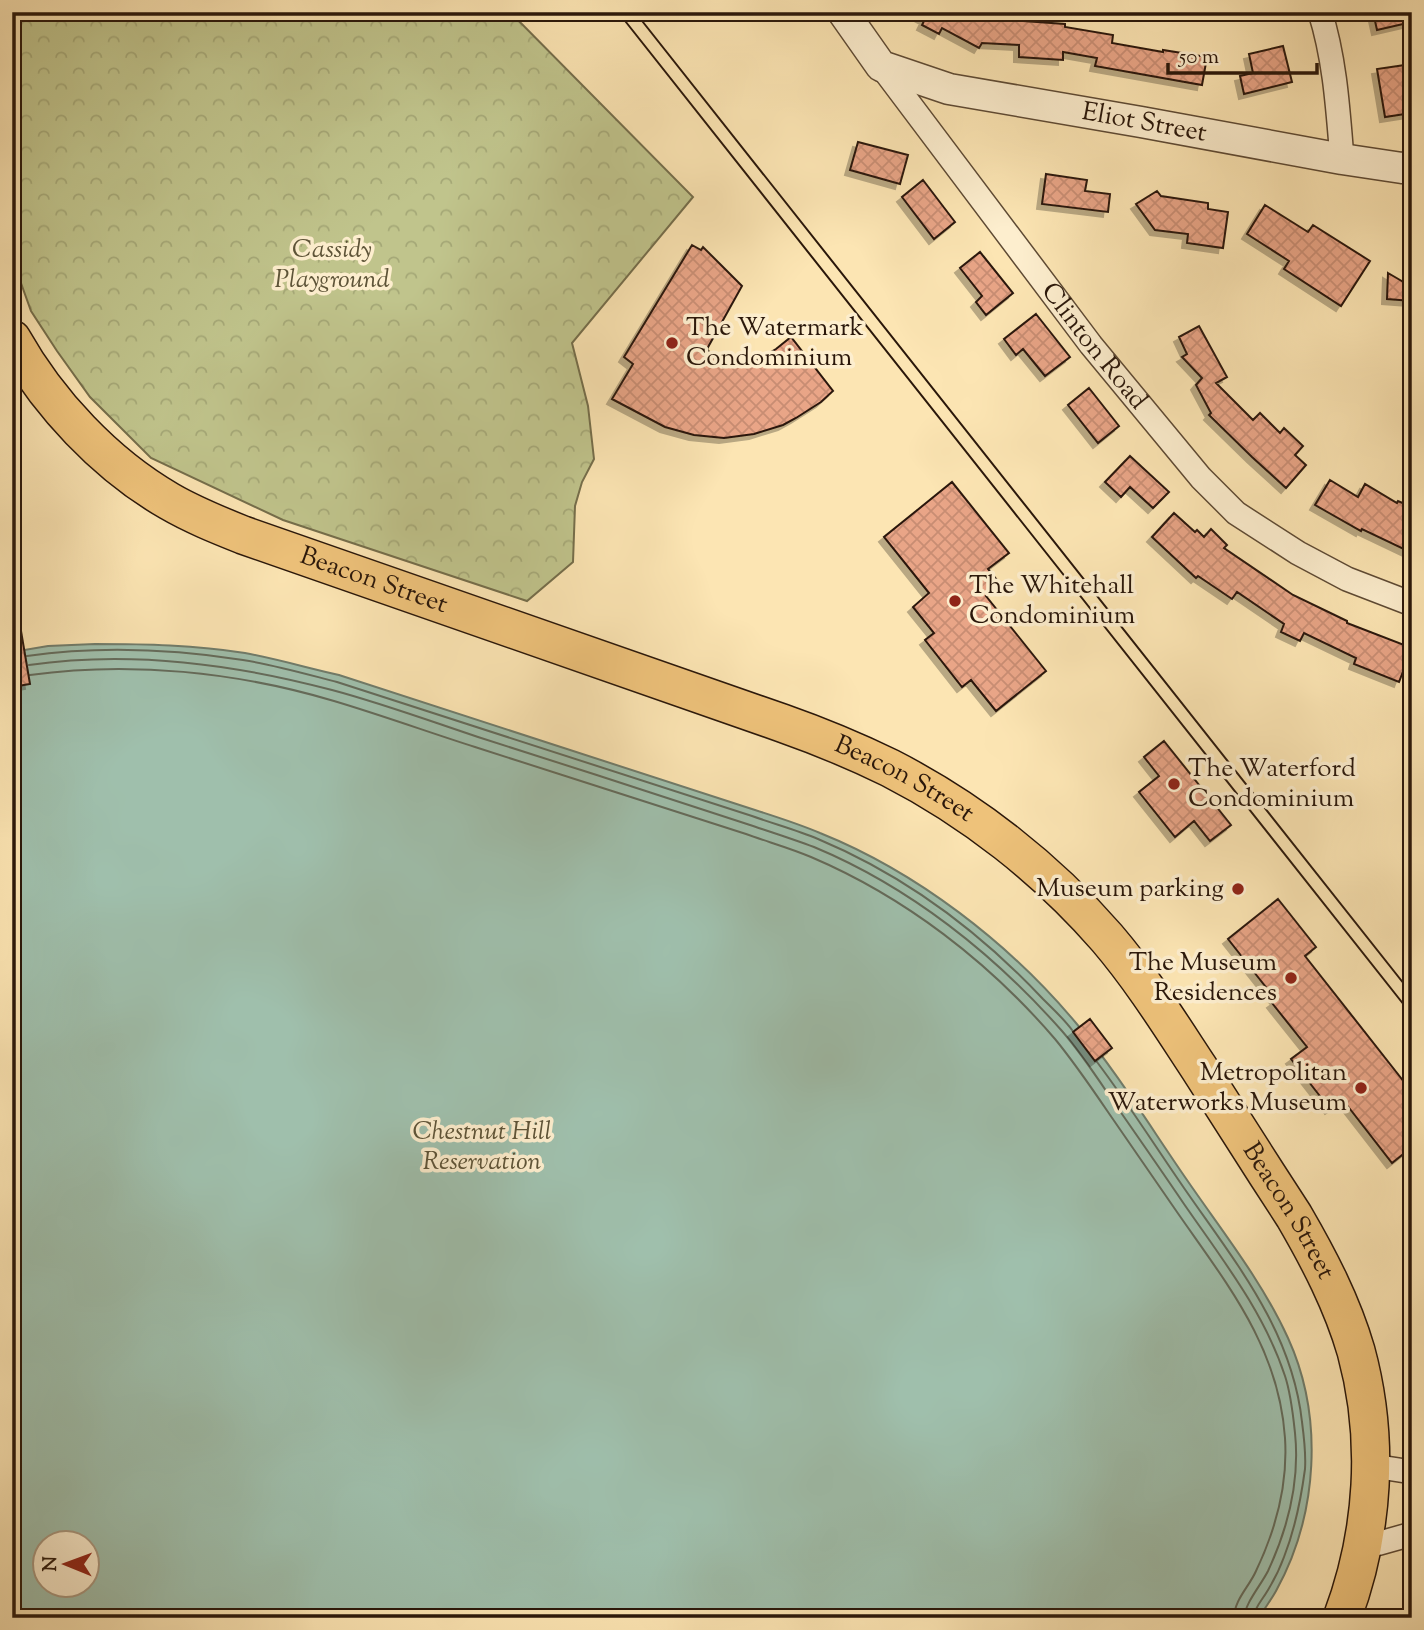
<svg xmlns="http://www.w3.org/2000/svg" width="1424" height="1630" font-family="'Sorts Mill Goudy',serif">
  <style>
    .park { fill: url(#park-crowns); stroke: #756e4b; stroke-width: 2 }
    .water { fill: #9fbfac; stroke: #707c6b; stroke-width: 2; fill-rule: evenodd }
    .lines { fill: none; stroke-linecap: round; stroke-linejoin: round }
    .shore { stroke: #646b5b; stroke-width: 2 }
    .building { fill: url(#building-cross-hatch); stroke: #2a170a; stroke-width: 2; filter: url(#shadow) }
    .minor-casing { stroke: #5e4a34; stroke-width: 26 }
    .tertiary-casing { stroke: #5e4a34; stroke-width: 33 }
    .primary-casing { stroke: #2a170a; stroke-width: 40 }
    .minor { stroke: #fdeece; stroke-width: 23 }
    .tertiary { stroke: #fdeece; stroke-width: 30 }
    .primary { stroke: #eec27a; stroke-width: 37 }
    .tram { stroke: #2a170a; stroke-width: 2 }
    .poi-dot { fill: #8f2418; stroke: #fdeece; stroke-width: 2.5 }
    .labels { text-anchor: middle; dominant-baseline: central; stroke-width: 7; stroke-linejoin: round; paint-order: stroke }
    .street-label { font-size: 26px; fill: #2a170a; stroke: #fdeece }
    .park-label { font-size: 26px; font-style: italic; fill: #5e5438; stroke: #fdeece }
    .poi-label { font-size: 26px; fill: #2a170a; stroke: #fdeece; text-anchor: start }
  </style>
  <defs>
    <pattern id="park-crowns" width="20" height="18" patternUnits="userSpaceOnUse" patternTransform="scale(1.75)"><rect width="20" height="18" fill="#c0c48c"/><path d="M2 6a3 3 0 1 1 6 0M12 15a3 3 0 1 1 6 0" fill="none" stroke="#a5a877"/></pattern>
    <pattern id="building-cross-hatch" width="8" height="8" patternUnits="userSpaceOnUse" patternTransform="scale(1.75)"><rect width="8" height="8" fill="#e9a587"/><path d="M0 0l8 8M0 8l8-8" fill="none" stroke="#c88d73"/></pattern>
    <filter id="shadow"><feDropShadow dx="-5" dy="5" stdDeviation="0" flood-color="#0004"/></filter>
  </defs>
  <rect width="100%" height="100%" fill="#fce5b3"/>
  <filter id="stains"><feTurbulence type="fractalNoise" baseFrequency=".00286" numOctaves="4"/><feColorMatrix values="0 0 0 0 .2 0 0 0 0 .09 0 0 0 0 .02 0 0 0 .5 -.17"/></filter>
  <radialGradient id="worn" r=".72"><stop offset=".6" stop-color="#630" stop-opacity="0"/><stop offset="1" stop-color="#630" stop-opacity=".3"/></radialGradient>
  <path class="park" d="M12,12H510L693,197L572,343L588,406L594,459L582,482L575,506L573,562L527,601L283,520L151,458L90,397L57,351L31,311L12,258Z"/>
  <path class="water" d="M95,644C145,644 195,645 245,653C277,659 308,668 339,675L755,810C777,817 799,824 820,833C917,872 1009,943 1076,1023C1117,1072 1151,1128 1187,1180C1222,1231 1262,1281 1288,1338C1324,1417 1318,1515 1276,1591C1271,1600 1264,1609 1259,1618H12V652L48,646ZM46,1542H88V1584H46Z"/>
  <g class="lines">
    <path class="shore" d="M27,656C98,646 172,649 243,660C275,665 306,674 337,682L752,816C774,824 797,830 818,839C904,875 980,932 1043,999C1053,1009 1064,1019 1072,1030
      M29,665C130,650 234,664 332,690C381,703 430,721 478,737C569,766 659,795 750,825C771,832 793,839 814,847C910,887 994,954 1062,1031C1082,1054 1098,1079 1115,1104C1138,1137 1161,1170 1184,1204C1222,1259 1264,1312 1285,1376C1291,1394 1293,1414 1295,1433C1300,1481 1288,1528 1268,1571C1261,1585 1245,1603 1244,1618
      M30,675C130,661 237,672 334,701C381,715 428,732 475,747C565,776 656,805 746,834C768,842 790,848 811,857C905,897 989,962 1055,1039C1074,1062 1091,1087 1108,1112C1131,1145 1154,1179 1177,1212C1227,1284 1279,1347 1285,1438C1288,1484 1276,1529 1256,1571C1249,1587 1234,1600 1234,1618
      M1097,1062C1128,1103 1155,1146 1184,1188C1235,1262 1292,1330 1302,1422C1304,1437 1306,1454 1305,1469C1301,1499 1295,1529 1284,1557C1280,1568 1274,1580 1268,1590C1263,1599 1254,1608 1253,1618"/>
  </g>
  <path class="building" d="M912,12H985L982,18L1065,24V27L1113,35L1112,43L1163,52V50L1207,57L1202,85L1095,66L1097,58L1063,52V60L1019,57V45L982,43L979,48L942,28L939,34L922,25L925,19Z
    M1373,12H1412V22L1377,30Z
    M1283,46L1292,82L1244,94L1240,76L1253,73L1249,54Z
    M1412,64V113L1385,117L1377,69Z
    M858,142L908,155L900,184L850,170Z
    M1046,174L1087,180L1085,191L1110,194L1108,212L1042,204Z
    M923,180L955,222L934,239L902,197Z
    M1157,191L1161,196L1208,203V209L1228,212L1223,248L1187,243L1188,234L1155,230L1136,204Z
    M1265,205L1308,232L1313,225L1370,261L1341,306L1284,269L1289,261L1247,234Z
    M692,245L701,250L703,247L742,286L707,349L721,367L747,363L759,359L776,349L791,337L833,391L821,402L796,418L783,425L754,434L724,438L694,435L665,427L612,399L633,364L624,357Z
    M980,252L1013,293L986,315L976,302L982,296L960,268Z
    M1388,273L1412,287V301L1387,299Z
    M1036,314L1070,357L1045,376L1023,349L1016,355L1004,339Z
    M1199,326L1227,377L1216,383L1253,420L1260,413L1280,433L1284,428L1303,446L1295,455L1306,465L1286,488L1252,457L1209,415L1211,413L1196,385L1202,378L1182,357L1187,354L1179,337Z
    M1089,388L1119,426L1098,443L1068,405Z
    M1130,456L1169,492L1153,508L1130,487L1121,497L1105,482Z
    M1330,480L1358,497L1365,484L1397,503L1398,501L1412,507V553L1362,529L1361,531L1315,505Z
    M952,482L1009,553L988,569L1001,585L986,596L1046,671L996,711L971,680L962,687L925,640L934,633L913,607L929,593L884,537Z
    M1174,513L1195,532L1197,530L1204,537L1211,529L1227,545L1224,548L1293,595L1347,621V623L1412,648L1399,682L1354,664L1356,658L1304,633L1300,641L1281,632L1284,624L1237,592L1232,599L1198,576L1196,578L1152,537Z
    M21,631L30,684L12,687V632Z
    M1164,741L1231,825L1210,841L1194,821L1175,837L1139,792L1159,776L1144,757Z
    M1278,899L1316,947L1305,956L1412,1092V1147L1392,1163L1343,1100L1330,1109L1291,1059L1307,1047L1272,1003L1276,1000L1228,939Z
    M1090,1019L1112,1048L1095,1061L1073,1032Z"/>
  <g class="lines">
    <defs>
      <g id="minor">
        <path d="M1320,12C1335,59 1338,110 1342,159"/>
        <path id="s1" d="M881,66L1091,345L1201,478L1236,513L1298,553L1347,579L1412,604"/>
        <path d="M1371,1468H1386L1412,1472"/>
        <path d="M1363,1545L1380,1543L1412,1534"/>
      </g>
      <g id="tertiary">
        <path id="s2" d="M843,12L881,66L949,89L1141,122L1342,159L1402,168L1412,167"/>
      </g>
      <g id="primary">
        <path id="s3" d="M12,339C48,403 105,464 169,501C193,515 218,525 243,535L782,723C819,736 855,751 890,768C972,810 1047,869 1107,938C1142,979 1170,1024 1199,1068C1231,1118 1262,1167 1294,1216C1319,1259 1342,1303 1356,1351C1380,1439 1374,1533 1342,1618"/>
      </g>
    </defs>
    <use href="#minor" class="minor-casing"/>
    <use href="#tertiary" class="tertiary-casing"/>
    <use href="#primary" class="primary-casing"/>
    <use href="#minor" class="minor"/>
    <use href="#tertiary" class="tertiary"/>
    <use href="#primary" class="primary"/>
    <path class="tram" d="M618,12L1412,1015
      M635,12L1412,994"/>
  </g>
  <g class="poi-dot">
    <circle cx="672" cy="343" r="7"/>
    <circle cx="955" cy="601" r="7"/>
    <circle cx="1174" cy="784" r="7"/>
    <circle cx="1238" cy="889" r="7"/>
    <circle cx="1291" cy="978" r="7"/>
    <circle cx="1361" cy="1088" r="7"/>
  </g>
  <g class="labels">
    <g class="street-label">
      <text stroke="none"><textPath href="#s2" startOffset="336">Eliot Street</textPath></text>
      <text stroke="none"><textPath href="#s1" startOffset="352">Clinton Road</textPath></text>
      <text stroke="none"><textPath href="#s3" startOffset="448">Beacon Street</textPath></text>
      <text stroke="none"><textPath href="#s3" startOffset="1015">Beacon Street</textPath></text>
      <text stroke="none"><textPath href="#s3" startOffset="1603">Beacon Street</textPath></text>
    </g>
    <g class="park-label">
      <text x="332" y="250">Cassidy<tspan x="332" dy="30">Playground</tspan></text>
      <text x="482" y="1132">Chestnut Hill<tspan x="482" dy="30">Reservation</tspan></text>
    </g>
    <g class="poi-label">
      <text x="686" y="328">The Watermark<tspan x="686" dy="30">Condominium</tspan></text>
      <text x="969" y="586">The Whitehall<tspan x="969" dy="30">Condominium</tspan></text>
      <text x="1188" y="769">The Waterford<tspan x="1188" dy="30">Condominium</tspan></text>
      <text x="1224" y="889" text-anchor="end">Museum parking</text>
      <text x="1277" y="963" text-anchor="end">The Museum<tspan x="1277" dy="30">Residences</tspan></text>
      <text x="1347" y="1073" text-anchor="end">Metropolitan<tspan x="1347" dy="30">Waterworks Museum</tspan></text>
    </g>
  </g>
  <rect width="1424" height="1630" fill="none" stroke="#fce5b3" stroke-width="42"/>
  <rect x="14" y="14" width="1396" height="1602" fill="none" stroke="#2a170a" stroke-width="3.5"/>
  <rect x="21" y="21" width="1382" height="1588" fill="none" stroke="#2a170a" stroke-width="2"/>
  <g transform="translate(66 1564) rotate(271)"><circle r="33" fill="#fdeece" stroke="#a99880" stroke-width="2"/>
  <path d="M0-5L12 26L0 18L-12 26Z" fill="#8f2418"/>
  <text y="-10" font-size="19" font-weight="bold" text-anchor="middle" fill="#2a170a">N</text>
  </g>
  <path d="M1168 63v10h149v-10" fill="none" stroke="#2a170a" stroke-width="3.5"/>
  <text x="1179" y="63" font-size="21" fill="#2a170a" stroke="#fdeece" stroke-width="5" paint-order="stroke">50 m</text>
  <rect width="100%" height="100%" filter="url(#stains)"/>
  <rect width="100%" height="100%" fill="url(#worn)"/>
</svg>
